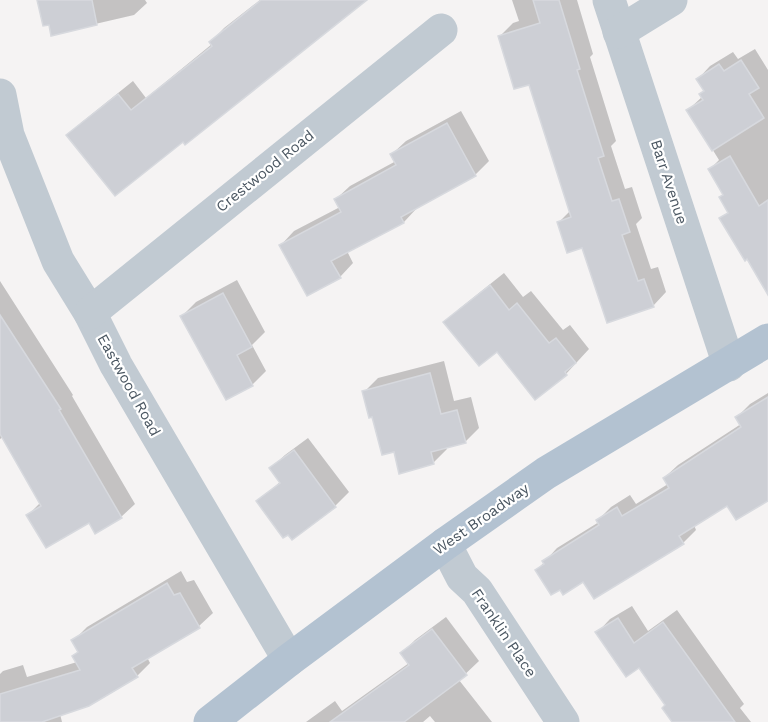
<svg xmlns="http://www.w3.org/2000/svg" width="768" height="722" font-family="'Work Sans',sans-serif">
<style>
.shadow{fill:#0003}
.building{fill:#cdcfd5;stroke:#d7d9de;stroke-width:1.5}
.lines{fill:none;stroke-linecap:round;stroke-linejoin:round}
.minor{stroke:#c1cad2;stroke-width:33}
.major{stroke:#b3c2d1;stroke-width:33}
.labels{text-anchor:middle;stroke-width:4.5;stroke-linejoin:round;paint-order:stroke}
.street-label{font-size:15px;fill:#4a5661;stroke:#fff}
</style>
<rect width="100%" height="100%" fill="#f5f3f3"/>
<g class="shadow">
<polygon points="39,0 145,0 147,3 134,15 52,34 50,23"/>
<polygon points="260,0 365,0 183,140 68,135 82,122 133,81 146,98 212,44 211,42 224,28"/>
<polygon points="512,0 577,0 593,54 590,57 616,141 611,146 625,189 632,187 642,218 636,224 651,269 658,267 666,292 653,306 559,222 570,211 530,83 500,36 513,23 519,21"/>
<polygon points="755,49 768,70 768,261 721,219 729,211 724,194 710,169 719,160 688,110 703,96 705,91 698,79 710,66 733,52 738,59"/>
<polygon points="461,111 489,161 475,175 417,208 404,222 347,251 353,263 340,277 281,245 294,231 340,207 336,199 350,186 396,161 392,154 406,141"/>
<polygon points="504,273 523,297 531,291 563,330 570,325 589,349 566,374 535,398 497,350 445,322 459,309"/>
<polygon points="237,280 265,332 252,345 266,371 252,385 227,398 182,316 196,302"/>
<polygon points="0,281 73,395 72,396 135,504 121,517 90,521 28,515 41,502 3,437 0,439"/>
<polygon points="444,361 454,401 471,397 479,428 465,442 446,447 447,449 433,463 395,450 373,415 364,392 378,378"/>
<polygon points="768,393 768,499 728,504 694,525 696,530 683,543 583,580 537,570 557,548 599,522 598,520 611,507 630,495 636,504 668,484 664,478 678,465 741,424 737,417 750,404"/>
<polygon points="308,438 349,492 335,506 292,538 258,502 281,481 271,468 285,455"/>
<polygon points="181,571 187,582 194,580 213,613 199,626 147,657 150,663 137,676 60,714 62,722 0,722 0,674 3,671 23,665 27,677 77,662 79,651 73,641 87,627"/>
<polygon points="632,606 648,631 677,610 744,704 740,708 751,722 674,722 667,705 639,666 597,633 610,619"/>
<polygon points="446,617 479,661 459,680 492,722 435,722 430,716 423,722 306,722 335,701 342,711 409,663 402,653 415,640"/>
</g>
<g class="building">
<polygon points="37,0 92,0 97,25 51,36 49,25 43,26"/>
<polygon points="261,0 367,0 185,145 183,142 115,196 66,135 118,94 131,110 212,46 209,42"/>
<polygon points="533,0 559,0 580,69 577,70 604,156 598,158 612,201 619,199 630,232 622,235 638,281 644,279 654,307 607,323 582,248 567,253 557,222 571,217 529,85 514,89 498,36 540,23"/>
<polygon points="741,60 759,88 749,94 764,118 712,151 686,110 703,100 699,94 704,91 696,79 719,64 724,71"/>
<polygon points="447,123 476,176 401,217 404,223 331,261 341,278 307,296 279,245 341,212 334,199 396,165 390,154"/>
<polygon points="730,156 759,206 768,200 768,295 747,259 745,261 719,218 728,213 719,197 723,195 708,169"/>
<polygon points="490,285 509,310 517,303 549,343 556,338 576,363 565,372 567,375 535,400 497,352 479,366 443,322"/>
<polygon points="223,293 252,347 237,355 253,386 226,400 180,316"/>
<polygon points="0,315 61,409 59,410 122,518 95,534 89,523 46,548 26,515 41,506 0,434"/>
<polygon points="430,373 441,414 457,410 466,443 431,452 434,464 399,474 394,452 382,455 372,417 369,418 362,391"/>
<polygon points="768,397 768,501 736,520 727,506 679,536 684,544 594,599 583,582 563,595 560,590 551,595 535,570 544,564 542,561 599,525 596,520 617,507 622,516 669,488 663,478 741,427 735,417"/>
<polygon points="294,450 336,507 292,540 288,535 283,538 256,501 280,483 269,468"/>
<polygon points="167,583 174,595 180,593 200,628 132,668 138,677 89,706 42,722 0,722 0,694 80,670 72,656 78,652 71,640"/>
<polygon points="618,618 634,643 663,622 735,722 672,722 662,708 665,705 639,668 626,677 595,632"/>
<polygon points="432,629 467,675 404,722 330,722 409,665 400,653"/>
</g>
<g class="lines">
<g class="minor">
<polyline points="609,0 729,365"/>
<polyline points="619,32 671,0"/>
<polyline points="0,95 8,135 58,261 90,313 116,365 289,660"/>
<polyline points="90,313 441,30"/>
<polyline points="445,544 462,577 477,591 563,722"/>
</g>
<polyline class="major" points="210,722 289,660 445,544 546,473 768,340"/>
</g>
<g class="labels">
<g class="street-label">
<text transform="translate(265 171) rotate(-39)" y="5">Crestwood Road</text>
<text transform="translate(669 182) rotate(72)" y="5">Barr Avenue</text>
<text transform="translate(129 385) rotate(61)" y="5">Eastwood Road</text>
<text transform="translate(481 519) rotate(-35)" y="5">West Broadway</text>
<text transform="translate(504 633) rotate(56)" y="5">Franklin Place</text>
</g>
</g>
</svg>
